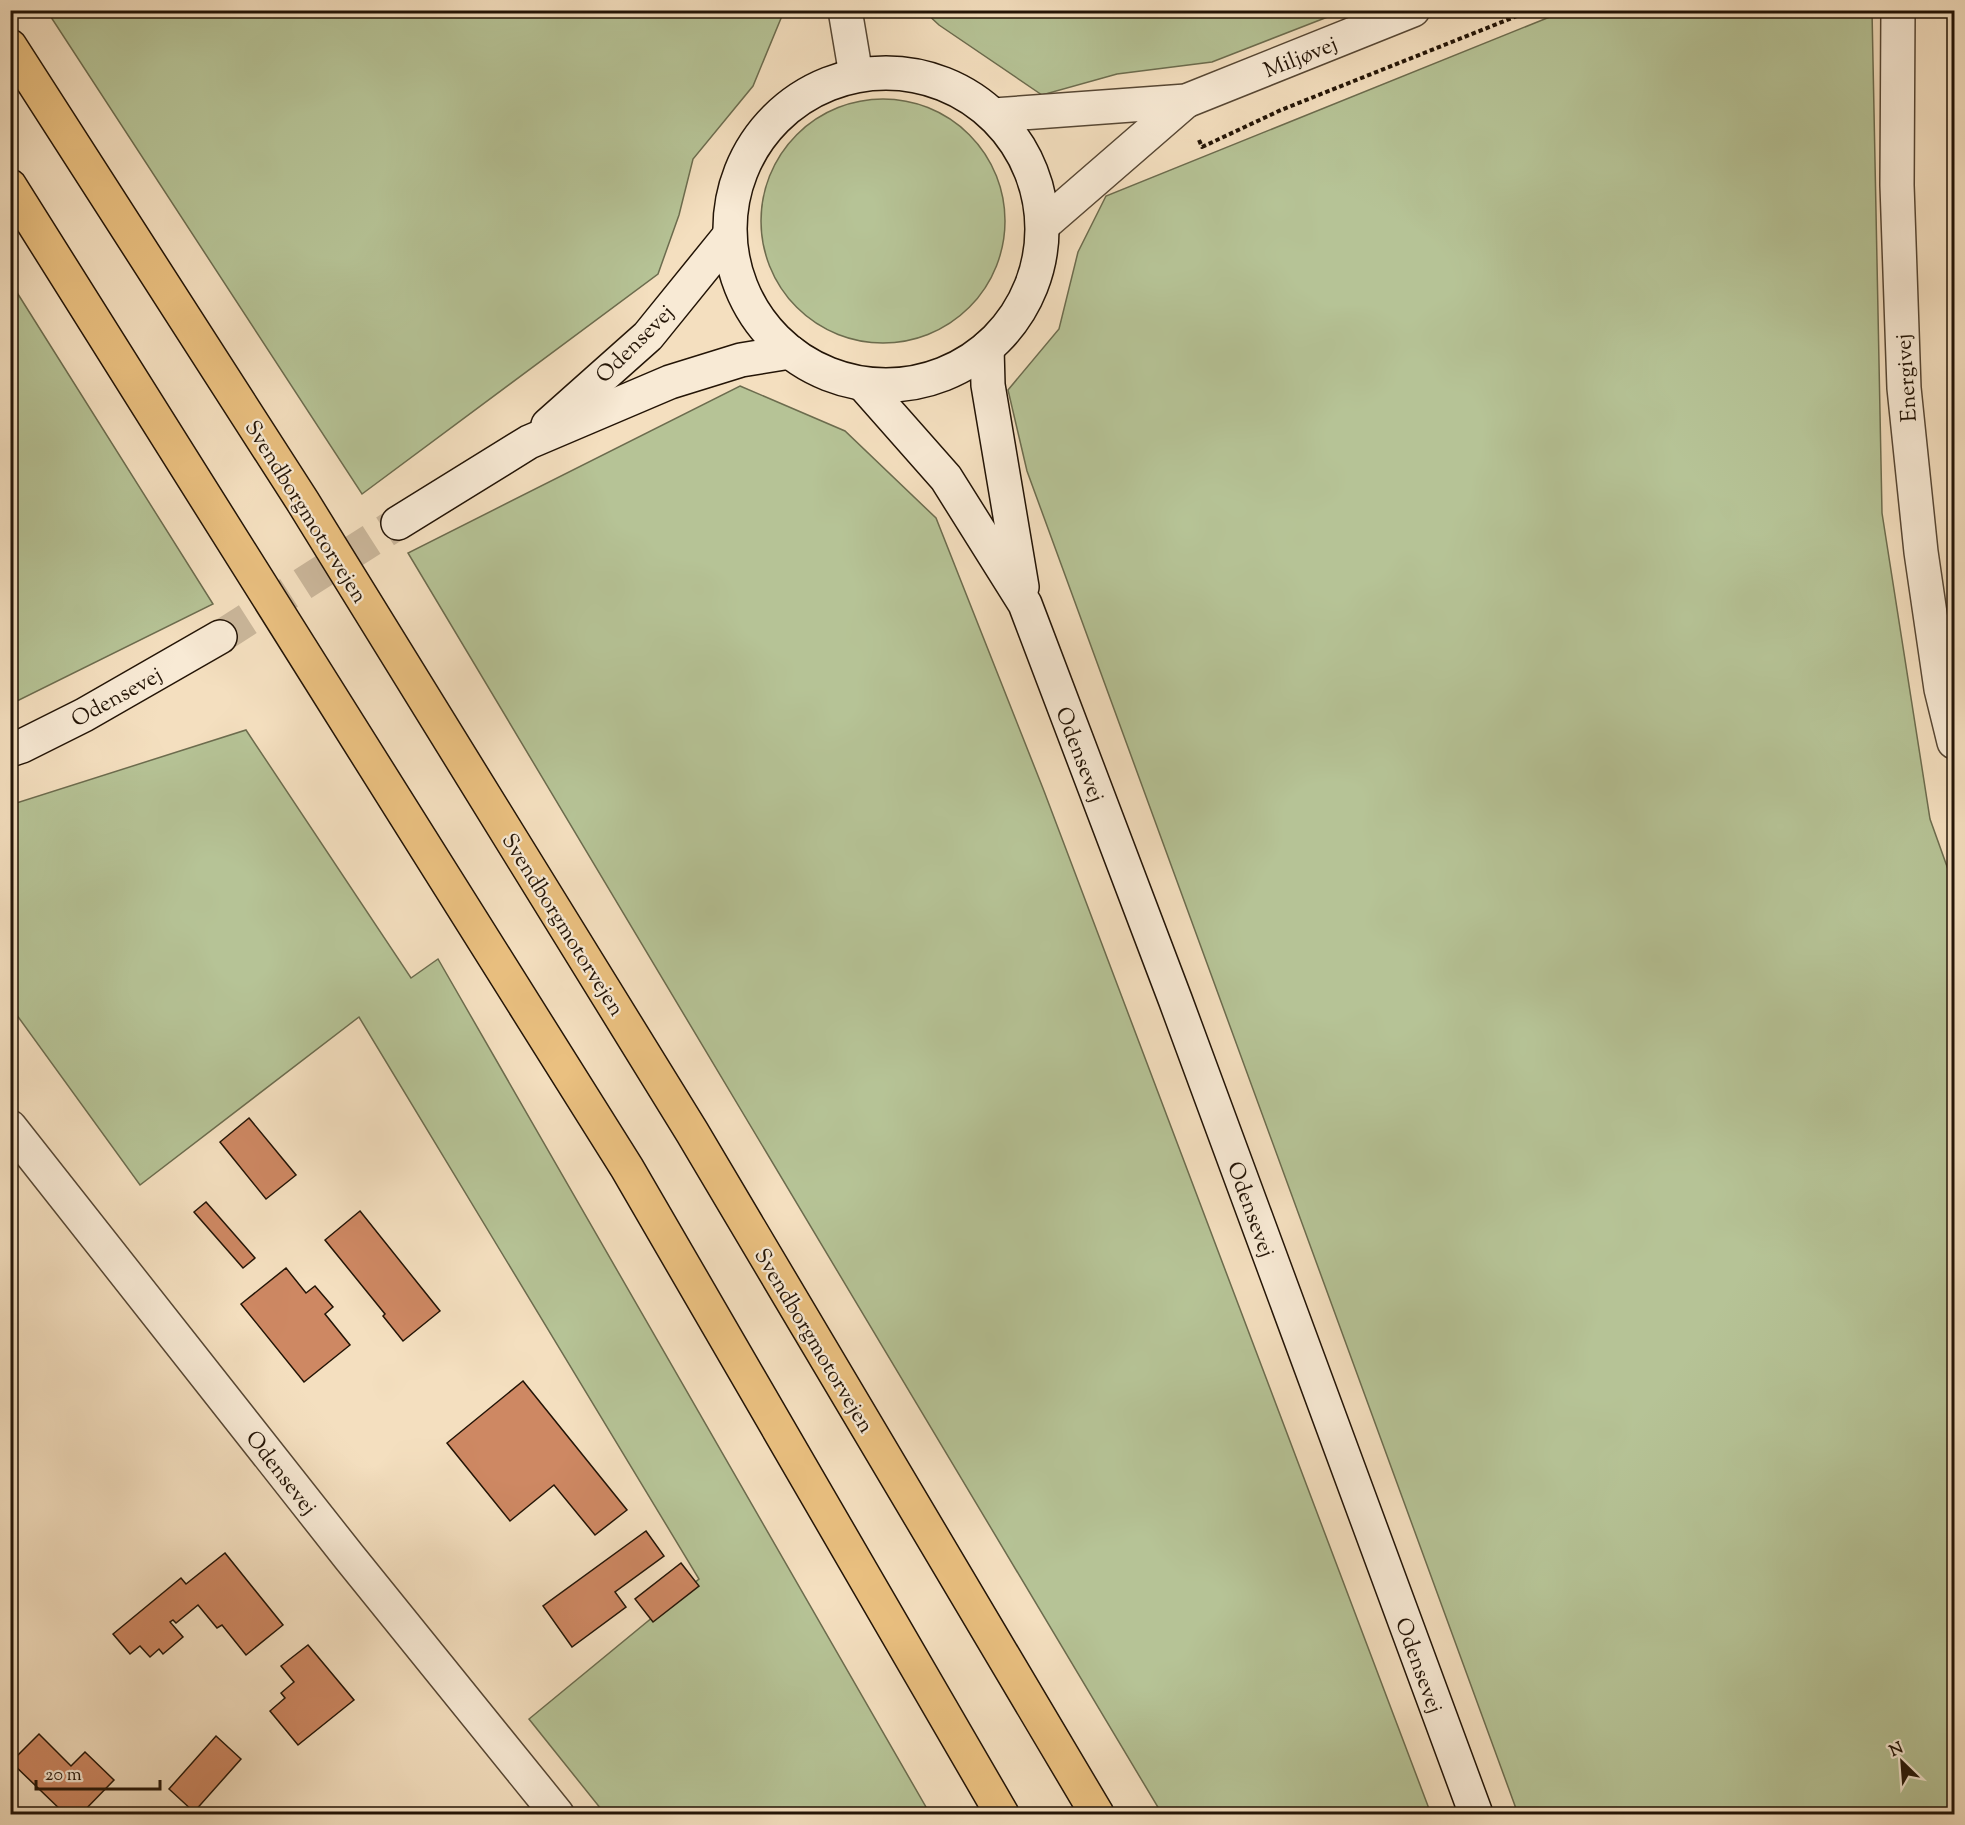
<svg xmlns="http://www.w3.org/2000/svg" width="1965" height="1825" font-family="'Sorts Mill Goudy',serif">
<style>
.grass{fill:#b6c396;stroke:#6c6c4e;stroke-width:1.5}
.building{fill:#ce8863;stroke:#231406;stroke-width:1.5}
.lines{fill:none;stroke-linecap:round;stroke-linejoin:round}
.secondary-tunnel{stroke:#cab69a;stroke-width:33;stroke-dasharray:33 16;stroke-linecap:butt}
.minor-casing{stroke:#574734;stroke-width:36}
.tertiary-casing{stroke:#574734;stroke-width:36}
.secondary-casing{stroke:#231406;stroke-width:36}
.motorway-casing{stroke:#231406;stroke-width:36}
.path{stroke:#231406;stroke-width:4;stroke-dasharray:4.5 3;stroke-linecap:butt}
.minor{stroke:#f8ead5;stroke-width:33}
.tertiary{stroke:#f8ead5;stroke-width:33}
.secondary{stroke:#f8ead5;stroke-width:33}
.motorway{stroke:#eac080;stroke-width:33}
.labels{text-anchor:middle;stroke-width:4.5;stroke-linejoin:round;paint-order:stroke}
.street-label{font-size:22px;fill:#231406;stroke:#f8ead5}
</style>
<rect width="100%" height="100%" fill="#f4dfbf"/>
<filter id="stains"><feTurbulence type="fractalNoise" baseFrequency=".00333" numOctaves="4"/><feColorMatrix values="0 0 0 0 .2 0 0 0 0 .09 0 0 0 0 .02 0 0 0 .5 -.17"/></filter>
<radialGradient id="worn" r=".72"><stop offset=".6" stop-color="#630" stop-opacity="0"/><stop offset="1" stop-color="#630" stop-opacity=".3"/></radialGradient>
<g class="grass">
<polygon points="1567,10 1872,11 1882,513 1930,819 1954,886 1954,1814 1518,1814 1027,471 1008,390 1059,329 1078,252 1106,196"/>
<polygon points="47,11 784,11 753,86 693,159 679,215 658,274 362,494"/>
<polygon points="924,11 1343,11 1212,62 1117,74 1042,95 939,25"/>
<circle cx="883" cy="221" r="122"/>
<polygon points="11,283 213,604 11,704 10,704"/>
<polygon points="740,386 845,431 936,518 1044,791 1431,1814 1162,1814 408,553"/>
<polygon points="246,730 411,978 438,959 930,1814 605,1814 529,1719 699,1579 359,1017 140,1185 11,1007 10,805"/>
</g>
<g class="building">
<polygon points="249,1118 296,1175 266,1199 220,1142"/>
<polygon points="206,1202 255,1258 243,1268 194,1212"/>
<polygon points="360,1211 440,1311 403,1341 383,1316 385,1314 325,1240"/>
<polygon points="286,1268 306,1293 315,1286 333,1307 325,1314 350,1345 304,1382 241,1304"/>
<polygon points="523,1381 627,1510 595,1535 554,1485 510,1521 447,1443"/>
<polygon points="646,1531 664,1556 615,1592 626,1607 572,1647 543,1606"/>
<polygon points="225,1553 283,1625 246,1655 222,1625 217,1628 198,1605 176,1623 173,1620 170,1622 183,1637 163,1654 159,1649 150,1657 140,1646 130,1654 113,1634 181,1578 186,1584"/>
<polygon points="681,1563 699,1586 653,1622 635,1599"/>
<polygon points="308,1645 354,1700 298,1745 270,1711 285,1698 281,1693 294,1682 281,1666"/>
<polygon points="39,1734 71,1766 85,1752 114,1780 81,1814 65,1814 11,1762"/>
<polygon points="216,1736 241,1759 194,1812 169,1789"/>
</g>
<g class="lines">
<polyline class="secondary-tunnel" points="220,637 398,523"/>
<defs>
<g id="minor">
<polyline points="1898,10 1897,185 1904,388 1921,552 1941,689 1954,742"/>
<polyline points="994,115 1186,101 1413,10"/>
<polyline points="1043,225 1186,101"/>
<polyline points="10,1127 350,1558 557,1814"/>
</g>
<polyline id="tertiary" points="845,10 856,75"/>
<g id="secondary">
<circle cx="886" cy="229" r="156"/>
<polyline points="987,348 988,385 1022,587"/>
<polyline points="863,384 946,478 1025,604 1175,999 1476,1814"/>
<polyline points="548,425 648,336 729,236"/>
<polyline points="398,523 529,442 670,382 741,360 790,352"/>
<polyline points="10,750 22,746 84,715 220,637"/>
</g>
<g id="motorway">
<polyline points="10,46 303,502 692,1132 1097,1814"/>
<polyline points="10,186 627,1168 1002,1814"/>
</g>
</defs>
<use href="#minor" class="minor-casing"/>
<use href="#tertiary" class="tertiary-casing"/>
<use href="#secondary" class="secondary-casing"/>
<use href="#motorway" class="motorway-casing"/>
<polyline class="path" points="1199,140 1202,147 1281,110 1532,10"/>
<use href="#minor" class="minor"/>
<use href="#tertiary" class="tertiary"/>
<use href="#secondary" class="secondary"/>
<use href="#motorway" class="motorway"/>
</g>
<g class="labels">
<g class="street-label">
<text transform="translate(1300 56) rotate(-22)" y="8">Miljøvej</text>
<text transform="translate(634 343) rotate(-45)" y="8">Odensevej</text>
<text transform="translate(1905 378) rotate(-94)" y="8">Energivej</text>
<text transform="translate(307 511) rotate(58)" y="8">Svendborgmotorvejen</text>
<text transform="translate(116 696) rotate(-29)" y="8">Odensevej</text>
<text transform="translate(1081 754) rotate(69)" y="8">Odensevej</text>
<text transform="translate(564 924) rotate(58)" y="8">Svendborgmotorvejen</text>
<text transform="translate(1252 1209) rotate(70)" y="8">Odensevej</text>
<text transform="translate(815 1340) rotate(59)" y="8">Svendborgmotorvejen</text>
<text transform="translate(282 1472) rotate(52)" y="8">Odensevej</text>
<text transform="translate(1420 1665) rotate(70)" y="8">Odensevej</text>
</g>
</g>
<rect width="1965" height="1825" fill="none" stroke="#f4dfbf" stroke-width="36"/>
<rect x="12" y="12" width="1941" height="1801" fill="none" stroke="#231406" stroke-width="3"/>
<rect x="18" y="18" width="1929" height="1789" fill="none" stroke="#231406" stroke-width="1.5"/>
<g transform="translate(1902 1762) rotate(335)" stroke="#f8ead5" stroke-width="4.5" paint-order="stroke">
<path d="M0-4.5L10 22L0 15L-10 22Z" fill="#231406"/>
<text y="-9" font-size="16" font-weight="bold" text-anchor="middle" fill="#231406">N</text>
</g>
<path d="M36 1780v9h124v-9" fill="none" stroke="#231406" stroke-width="3"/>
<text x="45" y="1780" font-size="18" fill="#231406" stroke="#f8ead5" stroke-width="4.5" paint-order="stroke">20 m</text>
<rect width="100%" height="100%" filter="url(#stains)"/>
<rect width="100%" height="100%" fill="url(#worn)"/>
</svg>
